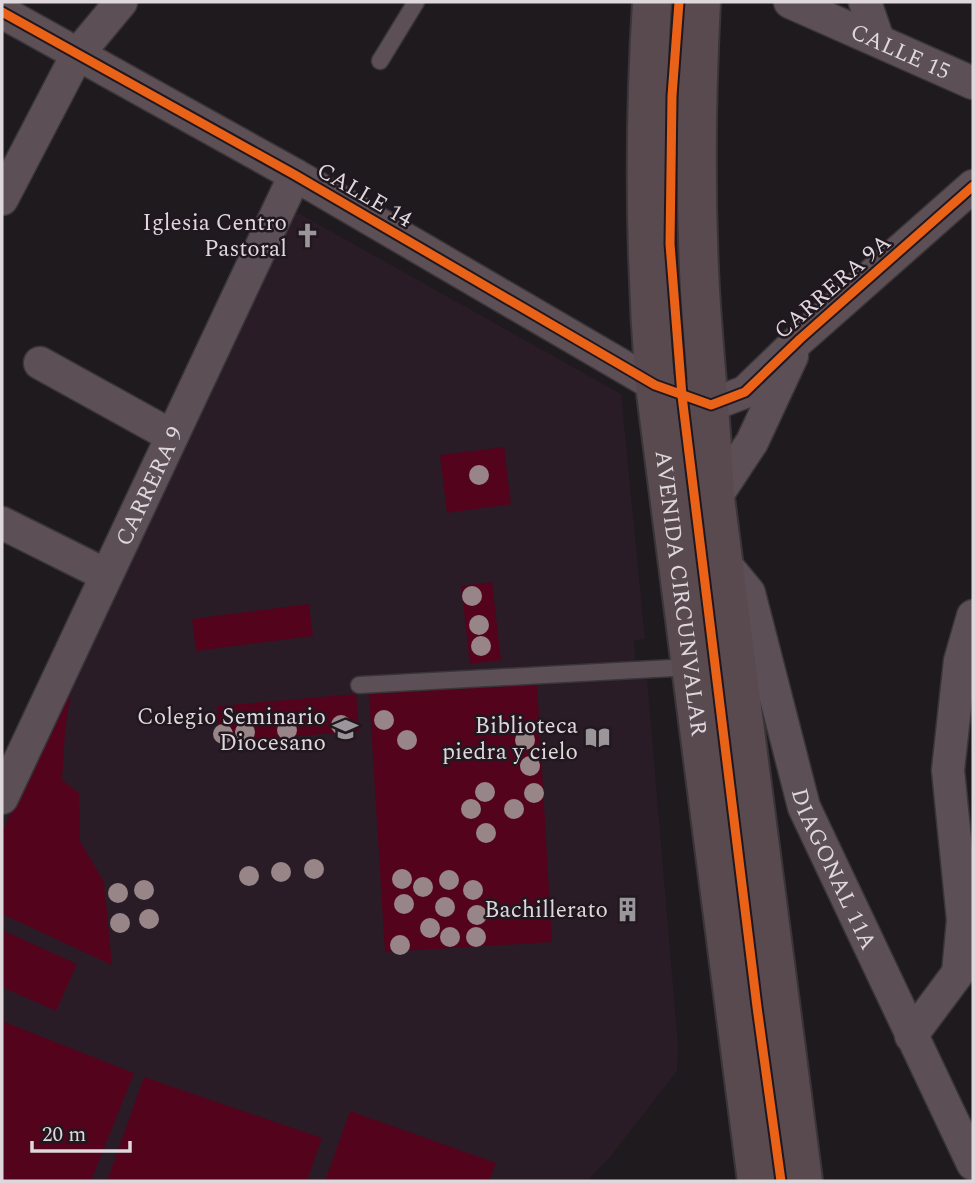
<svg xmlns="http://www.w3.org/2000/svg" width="975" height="1183" font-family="Spectral,serif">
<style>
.built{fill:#291c27}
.green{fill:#53041c}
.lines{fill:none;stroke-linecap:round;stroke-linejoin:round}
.lane-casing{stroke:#393538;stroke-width:19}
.street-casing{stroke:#393538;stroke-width:35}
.secondary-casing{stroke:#393538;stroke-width:42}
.lane{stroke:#5c5056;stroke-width:16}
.street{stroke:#5c5056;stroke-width:32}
.secondary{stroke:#594a50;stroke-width:38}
.cycleway-casing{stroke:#21181f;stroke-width:13}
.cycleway{stroke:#ea6118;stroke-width:9}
.tree{fill:#978588}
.labels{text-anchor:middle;stroke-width:5;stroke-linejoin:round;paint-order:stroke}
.street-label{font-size:23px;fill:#ded8dd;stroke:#21181f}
.poi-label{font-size:23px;fill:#ded8dd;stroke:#21181f;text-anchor:end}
</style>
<rect width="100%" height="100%" fill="#1f1a1e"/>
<polygon class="built" points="282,214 300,214 621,394 645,639 634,641 637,679 647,678 678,1045 677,1071 610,1157 587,1181 2,1181 2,813"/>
<g class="green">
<polygon points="504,447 511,504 447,513 440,455"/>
<polygon points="492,582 501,660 470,664 461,586"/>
<polygon points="309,604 313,636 196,651 192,619"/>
<polygon points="74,671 65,732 62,780 79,793 80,841 104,882 112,965 2,914 2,833"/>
<polygon points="537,683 552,942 385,952 369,694"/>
<polygon points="356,694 359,731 220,743 217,706"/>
<polygon points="2,930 77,964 56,1011 2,987"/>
<polygon points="2,1021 134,1073 91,1181 2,1181"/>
<polygon points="144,1077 322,1138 307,1181 107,1181"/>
<polygon points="350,1111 496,1163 489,1181 325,1181"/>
</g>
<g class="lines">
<defs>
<g id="lane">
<polyline points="380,61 416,2"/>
<polyline points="359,685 691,667"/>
</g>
<g id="street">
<path id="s1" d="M 790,2 L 973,83"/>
<polyline points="865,2 878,40"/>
<polyline points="2,12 295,175 655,385 711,405 745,392 800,339 973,186"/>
<polyline points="2,199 77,55 121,2"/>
<polyline points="40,363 172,436"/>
<polyline points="715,498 752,442 792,356"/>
<polyline points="2,523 106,575"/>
<path id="s2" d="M 725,564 L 749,593 L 804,807 L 973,1164"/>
<path id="s3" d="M 2,798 L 295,175"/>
<polyline points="911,1036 958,973 963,920 948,770 960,661 973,616"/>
</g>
<g id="secondary">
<path id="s4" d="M 652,2 C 644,130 645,257 655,385 L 757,1181"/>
<path d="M 701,2 C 696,98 695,194 700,290 C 704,359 712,428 715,498 L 803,1181"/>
</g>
</defs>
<use href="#lane" class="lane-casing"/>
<use href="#street" class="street-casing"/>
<use href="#secondary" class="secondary-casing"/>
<use href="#lane" class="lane"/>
<use href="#street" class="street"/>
<use href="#secondary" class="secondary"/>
<defs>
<g id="cycleway">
<polyline points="679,2 672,96 670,244 682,396 757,1007 781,1181"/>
<polyline points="2,12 295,175 655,385 711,405 745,392 800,339 973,186"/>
</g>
</defs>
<use href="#cycleway" class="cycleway-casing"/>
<use href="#cycleway" class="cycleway"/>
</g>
<g class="tree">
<circle cx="479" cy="475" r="10"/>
<circle cx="472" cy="596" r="10"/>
<circle cx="479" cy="625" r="10"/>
<circle cx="481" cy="646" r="10"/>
<circle cx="384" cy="720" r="10"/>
<circle cx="341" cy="725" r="10"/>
<circle cx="287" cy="730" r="10"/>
<circle cx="245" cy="732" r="10"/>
<circle cx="223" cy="734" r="10"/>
<circle cx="407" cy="740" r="10"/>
<circle cx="525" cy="740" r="10"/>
<circle cx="530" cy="766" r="10"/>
<circle cx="485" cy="792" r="10"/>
<circle cx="534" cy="793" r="10"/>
<circle cx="471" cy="809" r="10"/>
<circle cx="514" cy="809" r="10"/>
<circle cx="486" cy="833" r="10"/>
<circle cx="314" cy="869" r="10"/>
<circle cx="281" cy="872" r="10"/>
<circle cx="249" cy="876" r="10"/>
<circle cx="402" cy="879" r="10"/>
<circle cx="449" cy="880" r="10"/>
<circle cx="423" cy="887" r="10"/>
<circle cx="144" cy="890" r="10"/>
<circle cx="473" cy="890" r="10"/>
<circle cx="118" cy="893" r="10"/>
<circle cx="404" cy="904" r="10"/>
<circle cx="445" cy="907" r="10"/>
<circle cx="477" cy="915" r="10"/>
<circle cx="149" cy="919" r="10"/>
<circle cx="120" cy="923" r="10"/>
<circle cx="430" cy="928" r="10"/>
<circle cx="450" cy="937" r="10"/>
<circle cx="476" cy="937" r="10"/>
<circle cx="400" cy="945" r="10"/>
</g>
<defs>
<symbol id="church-bare" viewBox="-9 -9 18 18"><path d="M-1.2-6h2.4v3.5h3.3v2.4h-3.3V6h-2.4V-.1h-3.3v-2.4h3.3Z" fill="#9b969a" stroke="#21181f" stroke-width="2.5" paint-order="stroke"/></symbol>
<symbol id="school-bare" viewBox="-9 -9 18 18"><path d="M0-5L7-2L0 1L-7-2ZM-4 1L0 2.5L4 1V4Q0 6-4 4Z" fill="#9b969a" stroke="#21181f" stroke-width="2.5" paint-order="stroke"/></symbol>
<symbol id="library-bare" viewBox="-9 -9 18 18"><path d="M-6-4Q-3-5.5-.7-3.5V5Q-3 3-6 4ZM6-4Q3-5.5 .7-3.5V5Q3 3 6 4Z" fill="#9b969a" stroke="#21181f" stroke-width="2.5" paint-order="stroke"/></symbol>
<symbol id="building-bare" viewBox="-9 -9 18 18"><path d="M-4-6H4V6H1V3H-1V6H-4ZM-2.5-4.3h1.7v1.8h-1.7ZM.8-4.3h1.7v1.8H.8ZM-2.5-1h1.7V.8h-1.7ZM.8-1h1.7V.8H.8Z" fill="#9b969a" stroke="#21181f" stroke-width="2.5" paint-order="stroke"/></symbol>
</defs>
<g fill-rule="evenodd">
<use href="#church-bare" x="290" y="218" width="35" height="35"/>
<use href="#school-bare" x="328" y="712" width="35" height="35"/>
<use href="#library-bare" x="580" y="720" width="35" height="35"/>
<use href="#building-bare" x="610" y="892" width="35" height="35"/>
</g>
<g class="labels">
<g class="street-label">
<text dy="8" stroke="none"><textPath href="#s1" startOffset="121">CALLE 15</textPath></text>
<text transform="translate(365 194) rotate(30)" y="8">CALLE 14</text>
<text transform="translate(832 286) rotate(-41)" y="8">CARRERA 9A</text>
<text dy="8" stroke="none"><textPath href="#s3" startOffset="345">CARRERA 9</textPath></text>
<text dy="8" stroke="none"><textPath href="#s4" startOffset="593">AVENIDA CIRCUNVALAR</textPath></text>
<text dy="8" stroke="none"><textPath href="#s2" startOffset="327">DIAGONAL 11A</textPath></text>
</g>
<g class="poi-label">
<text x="287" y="230">Iglesia Centro<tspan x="287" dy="26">Pastoral</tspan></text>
<text x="326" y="724">Colegio Seminario<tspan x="326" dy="26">Diocesano</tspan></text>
<text x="578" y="733">Biblioteca<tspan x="578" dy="26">piedra y cielo</tspan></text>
<text x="608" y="917">Bachillerato</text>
</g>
</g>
<rect width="975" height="1183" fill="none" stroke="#ded8dd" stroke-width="7"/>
<path d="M32 1141v10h98v-10" fill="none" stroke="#ded8dd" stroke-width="3.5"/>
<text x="42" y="1141" font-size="21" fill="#ded8dd" stroke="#21181f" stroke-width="5" paint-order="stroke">20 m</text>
</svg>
